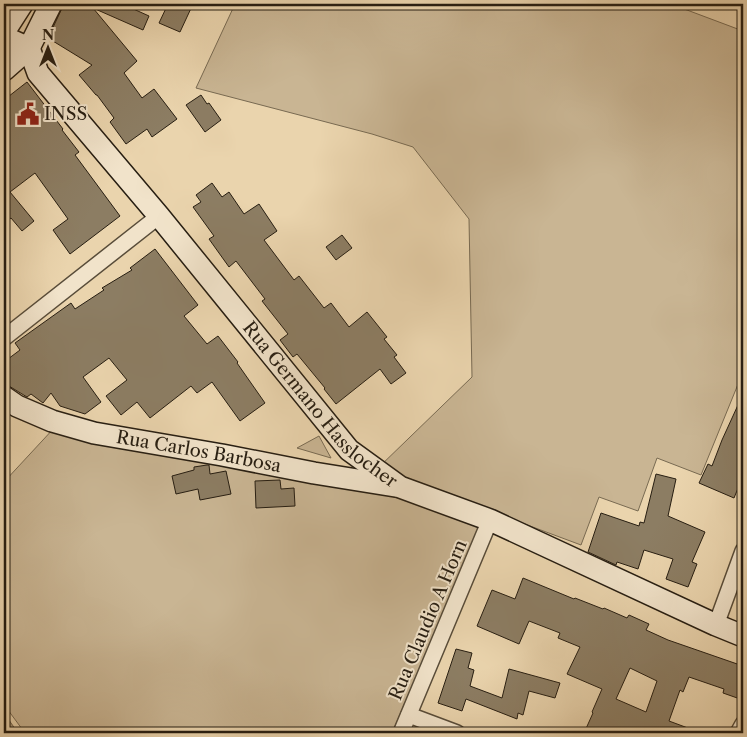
<svg xmlns="http://www.w3.org/2000/svg" width="747" height="737" font-family="'Libre Caslon Text',serif">
<style>
.green{fill:#c9b593;stroke:#786a52}
.water{fill:#a89678;stroke:#74664f}
.building{fill:#8c7d63;stroke:#271e12;fill-rule:evenodd}
.lines{fill:none;stroke-linecap:round;stroke-linejoin:round}
.street-casing{stroke:#584c39;stroke-width:18}
.secondary-casing{stroke:#271e12;stroke-width:24}
.street{stroke:#f1e3ca;stroke-width:15}
.secondary{stroke:#f1e3ca;stroke-width:21}
.labels{text-anchor:middle;stroke-width:4;stroke-linejoin:round;paint-order:stroke}
.poi-label{font-size:18px;fill:#271e12;stroke:#f1e3ca;text-anchor:start}
.street-label{font-size:18px;fill:#271e12;stroke:#f1e3ca}
</style>
<rect width="100%" height="100%" fill="#ead4ad"/>
<filter id="stains"><feTurbulence type="fractalNoise" baseFrequency=".004" numOctaves="4"/><feColorMatrix values="0 0 0 0 .2 0 0 0 0 .09 0 0 0 0 .02 0 0 0 .5 -.17"/></filter>
<radialGradient id="worn" r=".72"><stop offset=".6" stop-color="#630" stop-opacity="0"/><stop offset="1" stop-color="#630" stop-opacity=".3"/></radialGradient>
<g class="green">
<polygon points="235,4 671,4 743,31 743,372 701,475 657,458 638,511 599,497 581,545 377,469 472,377 469,219 413,147 372,134 196,88"/>
<polygon points="55,427 394,490 482,523 392,733 25,733 8,710 4,707 4,482"/>
<polygon points="319,436 331,458 297,448"/>
</g>
<polygon class="water" points="4,713 18,733 4,733"/>
<g class="building">
<polygon points="64,4 130,4 129,7 149,16 143,30 93,8 137,61 124,73 142,98 154,89 177,119 152,137 147,129 126,144 110,122 114,118 97,95 96,95 79,75 92,65 48,38"/>
<polygon points="168,4 193,4 180,32 159,23"/>
<polygon points="27,82 63,129 62,130 79,152 75,155 120,216 70,254 53,230 68,219 35,173 10,192 34,221 22,231 11,218 4,223 4,100"/>
<polygon points="201,95 207,104 209,103 221,120 205,132 186,105"/>
<polygon points="212,183 222,197 229,192 244,214 259,204 277,231 264,240 294,280 299,276 324,308 331,303 349,327 367,312 387,337 384,339 397,355 394,357 406,373 391,384 380,369 336,404 324,389 325,388 297,354 293,357 280,340 288,334 262,301 265,299 236,261 229,267 209,239 214,236 193,207 201,202 196,195"/>
<polygon points="342,235 352,248 336,260 326,247"/>
<polygon points="155,249 198,305 184,316 207,344 218,336 238,362 237,363 265,403 240,421 212,382 197,393 191,386 150,418 137,402 121,415 106,396 127,380 109,358 83,377 101,402 85,414 60,406 51,393 43,403 31,394 27,397 9,386 4,379 4,362 20,350 15,343 71,303 75,309 104,290 102,288 132,270 130,268"/>
<polygon points="743,394 743,476 734,498 699,483 708,464 712,466 722,440"/>
<polygon points="207,465 209,465 210,474 226,471 231,494 200,500 198,489 176,494 172,476 194,470 194,467"/>
<polygon points="656,474 676,479 668,516 705,532 692,562 697,564 688,587 666,579 673,559 644,550 638,569 617,562 616,565 588,552 601,513 639,526 640,522 644,523"/>
<polygon points="280,480 281,489 294,488 295,506 256,508 255,481"/>
<path d="M 523,578 L 574,599 L 575,598 L 603,609 L 604,608 L 627,618 L 629,615 L 649,624 L 646,630 L 668,640 L 743,666 L 743,700 L 723,693 L 724,689 L 689,677 L 683,692 L 680,690 L 669,721 L 696,731 L 696,733 L 584,733 L 593,713 L 592,712 L 602,689 L 567,674 L 580,647 L 558,638 L 560,633 L 529,621 L 519,644 L 477,626 L 492,590 L 515,599 ZM 630,668 L 657,681 L 646,712 L 616,699 Z"/>
<polygon points="456,649 472,653 468,668 474,670 470,686 502,698 509,669 560,683 555,698 529,691 523,715 518,713 517,719 466,699 462,711 438,703"/>
</g>
<g class="lines">
<defs>
<g id="street">
<polyline points="4,338 159,216"/>
<polyline points="716,625 743,551"/>
<polyline points="409,715 457,733"/>
<polyline points="401,733 490,520"/>
<polyline points="738,733 743,724"/>
</g>
<g id="secondary">
<polyline points="4,32 22,4"/>
<path id="s1" d="M 4,37 L 29,48 L 38,73 L 159,216 L 349,450 L 400,487 L 490,520 L 716,625 L 743,636"/>
<polyline points="4,70 29,48 51,4"/>
<path id="s2" d="M 4,397 L 17,406 L 52,421 L 94,433 L 222,455 L 314,473 L 395,486"/>
</g>
</defs>
<use href="#street" class="street-casing"/>
<use href="#secondary" class="secondary-casing"/>
<use href="#street" class="street"/>
<use href="#secondary" class="secondary"/>
</g>
<defs>
<symbol id="civic-bare" viewBox="-9 -9 18 18"><path d="M-.6-6.5H3V-4.5H.6V-3L4-1V1h2V6H-6V1h2V-1L-.6-3ZM-1.2 2.5V6h2.4V2.5Z" fill="#8f2418" stroke="#f1e3ca" stroke-width="2.5" paint-order="stroke"/></symbol>
</defs>
<g fill-rule="evenodd">
<use href="#civic-bare" x="12" y="98" width="32" height="32"/>
</g>
<g class="labels">
<g class="poi-label">
<text x="44" y="120">INSS</text>
</g>
<g class="street-label">
<text dy="6" stroke="none"><textPath href="#s1" startOffset="490">Rua Germano Hasslocher</textPath></text>
<text dy="6" stroke="none"><textPath href="#s2" startOffset="204">Rua Carlos Barbosa</textPath></text>
<text transform="translate(428 620) rotate(-67)" y="6">Rua Claudio A Horn</text>
</g>
</g>
<rect width="747" height="737" fill="none" stroke="#ead4ad" stroke-width="20"/>
<rect x="5" y="5" width="737" height="727" fill="none" stroke="#271e12" stroke-width="2.5"/>
<rect x="10" y="10" width="727" height="717" fill="none" stroke="#271e12"/>
<g transform="translate(48 48)" stroke="#f1e3ca" stroke-width="4" paint-order="stroke">
<path d="M0-4L9 19L0 12L-9 19Z" fill="#271e12"/>
<text y="-8" font-size="14" font-weight="bold" text-anchor="middle" fill="#271e12">N</text>
</g>
<rect width="100%" height="100%" filter="url(#stains)"/>
<rect width="100%" height="100%" fill="url(#worn)"/>
</svg>
